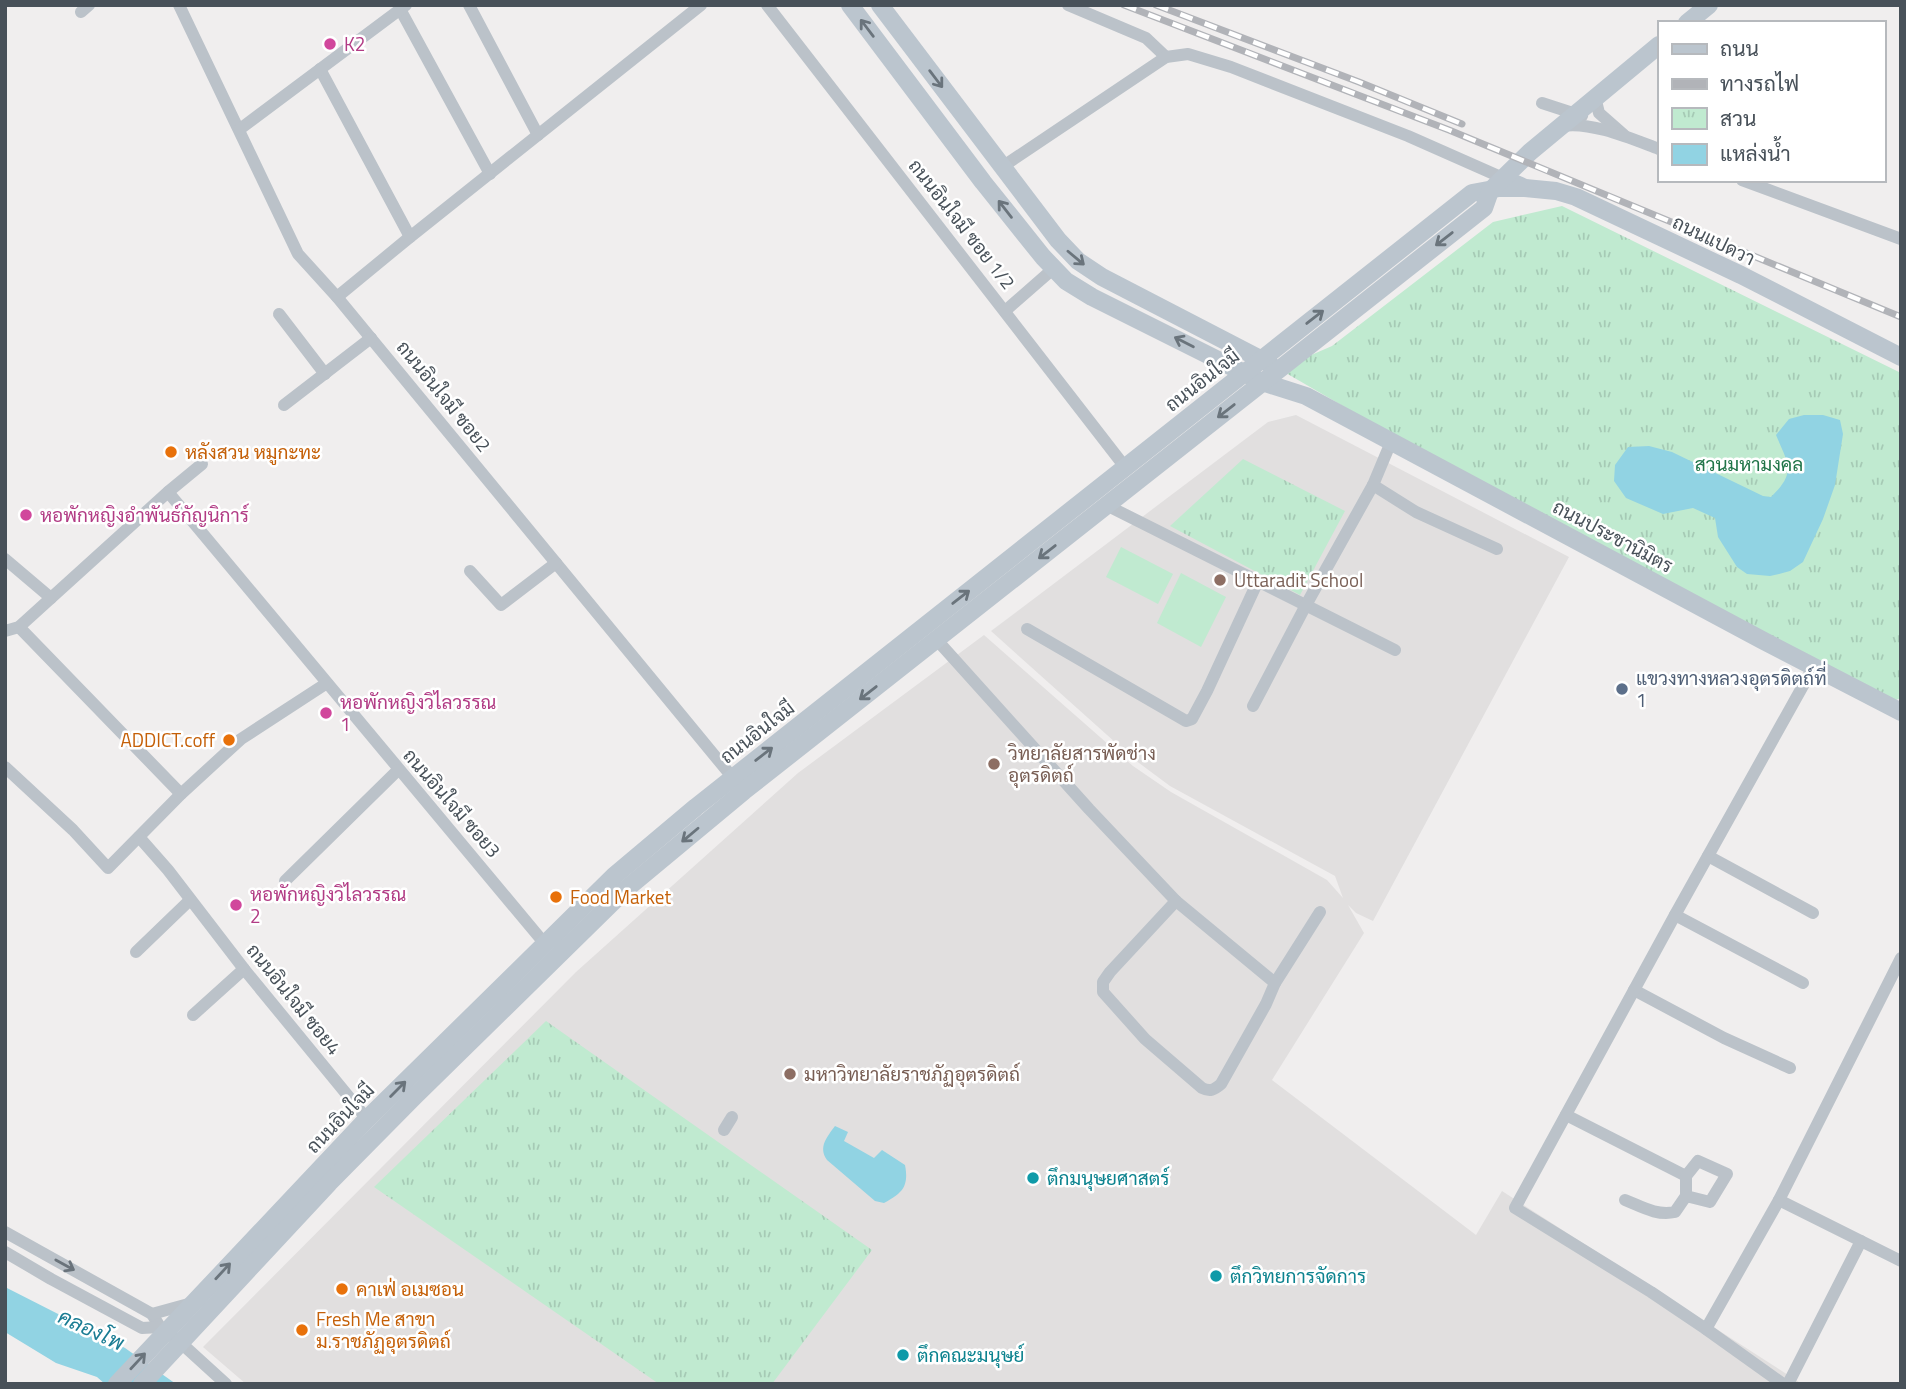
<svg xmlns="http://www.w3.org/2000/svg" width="1906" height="1389" font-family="'Titillium Web',Sarabun,sans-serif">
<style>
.education{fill:#e1dfdf}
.grass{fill:#c0ead0}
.park{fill:url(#park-tufts)}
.water{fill:#91d3e3}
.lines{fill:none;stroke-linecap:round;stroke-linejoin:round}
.street{stroke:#bbc2c9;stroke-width:12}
.secondary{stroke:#bbc5ce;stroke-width:18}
.rail-casing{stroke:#b1b3b8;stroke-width:7}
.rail{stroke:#fff;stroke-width:4.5;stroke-dasharray:13;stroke-linecap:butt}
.oneway{stroke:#6a747c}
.oneway2{stroke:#6a737b}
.hotel-dot{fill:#d1479c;stroke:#fff;stroke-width:2.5}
.food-dot{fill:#e8710a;stroke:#fff;stroke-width:2.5}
.education-dot{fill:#8d6e63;stroke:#fff;stroke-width:2.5}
.service-dot{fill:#5c6f8a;stroke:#fff;stroke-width:2.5}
.culture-dot{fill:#0f9aa8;stroke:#fff;stroke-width:2.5}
.labels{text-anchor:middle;stroke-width:5;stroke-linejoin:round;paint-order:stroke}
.hotel-label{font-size:19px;fill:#b23c85;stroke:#fff;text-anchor:start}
.street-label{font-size:19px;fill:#485159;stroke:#fff}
.food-label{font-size:19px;fill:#c56008;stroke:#fff;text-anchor:start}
.park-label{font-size:19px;fill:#207448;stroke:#fff}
.education-label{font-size:19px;fill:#785e54;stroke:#fff;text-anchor:start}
.service-label{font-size:19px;fill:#4e5e75;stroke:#fff;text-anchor:start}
.culture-label{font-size:19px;fill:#0d838f;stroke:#fff;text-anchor:start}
.water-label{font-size:21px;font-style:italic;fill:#1a7c93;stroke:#fff}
</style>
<defs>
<pattern id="park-tufts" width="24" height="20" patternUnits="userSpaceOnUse" patternTransform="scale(1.75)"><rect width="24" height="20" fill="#c0ead0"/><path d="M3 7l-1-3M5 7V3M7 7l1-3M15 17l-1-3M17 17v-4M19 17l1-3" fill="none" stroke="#a6cab5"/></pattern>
</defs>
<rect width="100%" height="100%" fill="#f0eeee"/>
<polygon class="education" points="1296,415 1569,557 1373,921 1356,913 1348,905 1364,933 1272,1080 1476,1235 1502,1191 1802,1384 246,1384 203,1347 576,972 798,773 984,635 1133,766 1171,792 1327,880 1343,898 1335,876 1170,786 1135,760 991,631 1268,422"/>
<g class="grass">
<polygon points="1121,547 1173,574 1158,604 1106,577"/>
<polygon points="1181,573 1226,597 1201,647 1157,623"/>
</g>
<g class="park">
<polygon points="1562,206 1901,373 1901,698 1886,704 1564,534 1279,369 1332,346 1493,222"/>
<polygon points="1243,459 1345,511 1300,595 1170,526"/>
<polygon points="546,1021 872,1250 772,1384 659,1384 374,1187"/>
</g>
<g class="water">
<path d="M 1804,415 L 1823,415 L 1840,420 L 1843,434 L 1835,485 L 1823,519 L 1803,562 L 1790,571 L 1779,574 L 1770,576 L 1747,574 L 1737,567 L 1718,537 L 1715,518 L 1693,508 L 1663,514 L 1626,498 L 1614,481 L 1615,465 L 1628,447 L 1649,446 L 1672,452 L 1763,496 L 1771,497 C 1797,472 1788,464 1776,435 L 1789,419 Z"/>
<path d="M 835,1126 L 848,1132 L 844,1141 L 874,1158 L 882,1150 L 905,1165 C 909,1186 903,1193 884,1203 L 875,1201 L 827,1160 C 818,1147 827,1137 835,1126 Z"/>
<polygon points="5,1287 125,1348 176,1384 105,1384 97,1377 56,1363 5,1332"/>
</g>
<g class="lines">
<g class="street">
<polyline points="179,5 298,254 337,297 733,778"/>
<polyline points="469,5 538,135"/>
<polyline points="767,5 1125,467"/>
<polyline points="1068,5 1146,38 1166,57"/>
<polyline points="400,9 490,174"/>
<polyline points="81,12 89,5"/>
<polyline points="320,69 410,237"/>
<polyline points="1595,97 1599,113 1624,135"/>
<polyline points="1542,103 1582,116"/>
<path d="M 1562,126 C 1591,121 1632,139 1659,149"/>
<polyline points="240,129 406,5"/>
<polyline points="1002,167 1166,57 1188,54 1231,67 1408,136 1503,178"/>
<polyline points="1742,180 1901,239"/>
<polyline points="337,297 410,237 701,5"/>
<polyline points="1005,311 1053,269"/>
<polyline points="279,314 325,374"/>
<polyline points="284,405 371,338"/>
<polyline points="1373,485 1416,512 1497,549"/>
<polyline points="168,492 545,944"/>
<polyline points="1106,505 1395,650"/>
<polyline points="5,559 51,598"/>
<polyline points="470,571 501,605 556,563"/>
<polyline points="19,627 181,794"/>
<polyline points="1027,629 1186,721 1192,719 1207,691 1258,581"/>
<polyline points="5,631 19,627 168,492 202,464"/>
<polyline points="936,639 1089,809 1176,901 1275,983 1320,912"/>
<polyline points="1253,706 1306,605 1373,485 1391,442"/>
<polyline points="5,767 73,830 108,868 181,794 241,739 327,683"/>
<polyline points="139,837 168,870 244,969 367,1119"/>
<polyline points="1708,856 1813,913"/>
<polyline points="285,881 398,770"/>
<path d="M 1176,901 L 1110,972 L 1103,982 L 1103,992 L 1145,1039 L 1202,1088 C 1210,1092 1214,1090 1221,1084 L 1266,1004 L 1275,983"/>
<polyline points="1675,915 1803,983"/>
<polyline points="136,952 190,900"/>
<polyline points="1634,990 1724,1038 1790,1068"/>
<polyline points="193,1015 244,969"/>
<polyline points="1566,1115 1686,1176"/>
<polyline points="724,1130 732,1117"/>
<path d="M 1625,1200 C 1642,1207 1657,1216 1675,1212 L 1686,1196 L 1686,1176 L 1698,1161 L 1727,1174 L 1710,1202 L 1686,1196"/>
<polyline points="1779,1200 1901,1261"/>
<polyline points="5,1232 152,1314 160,1327 181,1343 226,1384"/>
<polyline points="5,1252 51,1279 142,1328 160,1327"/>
<polyline points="152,1314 192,1303"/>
<polyline points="1706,1329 1779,1200 1901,958"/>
<polyline points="1783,1384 1706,1329 1651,1292 1515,1208 1675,915 1814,666"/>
<polyline points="1788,1384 1861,1241"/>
</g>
<g class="secondary">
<polyline points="850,5 983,182 1043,257 1066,281 1092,297 1262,382 1306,396 1762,640 1901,712"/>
<polyline points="880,5 1058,240 1078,261 1102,277 1270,364"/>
<polyline points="1687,23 1709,5"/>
<polyline points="1516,184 1525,188 1556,191 1576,197 1741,275 1901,357"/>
<polyline points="117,1384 367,1119 614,876 696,807 1472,193 1499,188 1525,188"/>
<polyline points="142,1384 329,1183 414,1097 626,889 744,791 1484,208 1490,191 1530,152 1659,45"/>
</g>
<defs>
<g id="rail">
<polyline points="1124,5 1449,130 1901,317"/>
<polyline points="1156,5 1359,82 1462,124"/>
</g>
</defs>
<use href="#rail" class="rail-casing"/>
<use href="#rail" class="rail"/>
</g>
<defs><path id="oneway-shaft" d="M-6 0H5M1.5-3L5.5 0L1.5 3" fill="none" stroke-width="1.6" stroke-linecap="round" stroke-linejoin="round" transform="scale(1.75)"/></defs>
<g class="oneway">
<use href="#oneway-shaft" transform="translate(867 28) rotate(-127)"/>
<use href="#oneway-shaft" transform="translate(936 79) rotate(53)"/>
<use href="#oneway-shaft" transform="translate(1005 209) rotate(-128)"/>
<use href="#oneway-shaft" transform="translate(1444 239) rotate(142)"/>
<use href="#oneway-shaft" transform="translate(1076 258) rotate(40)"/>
<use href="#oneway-shaft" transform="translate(1315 317) rotate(-38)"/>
<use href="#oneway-shaft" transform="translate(1184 342) rotate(-153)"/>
<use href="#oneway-shaft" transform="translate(1226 411) rotate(142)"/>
<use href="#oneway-shaft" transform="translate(1047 552) rotate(142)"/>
<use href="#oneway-shaft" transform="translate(961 597) rotate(-38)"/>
<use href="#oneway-shaft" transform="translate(868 693) rotate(142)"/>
<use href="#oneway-shaft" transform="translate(764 754) rotate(-38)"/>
<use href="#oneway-shaft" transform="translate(690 835) rotate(140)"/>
<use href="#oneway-shaft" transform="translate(398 1089) rotate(-45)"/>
<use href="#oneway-shaft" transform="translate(223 1271) rotate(-47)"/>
<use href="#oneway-shaft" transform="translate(138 1361) rotate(-47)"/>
</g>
<use class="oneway2" href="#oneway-shaft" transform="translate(65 1265) rotate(29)"/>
<g class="hotel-dot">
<circle cx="330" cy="44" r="7"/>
<circle cx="26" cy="515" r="7"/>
<circle cx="326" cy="713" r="7"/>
<circle cx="236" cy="905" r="7"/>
</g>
<g class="food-dot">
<circle cx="171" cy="452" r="7"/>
<circle cx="229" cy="740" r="7"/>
<circle cx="556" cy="897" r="7"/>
<circle cx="342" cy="1289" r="7"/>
<circle cx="302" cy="1330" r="7"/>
</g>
<g class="education-dot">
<circle cx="1220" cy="580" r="7"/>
<circle cx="994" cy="764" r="7"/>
<circle cx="790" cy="1074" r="7"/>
</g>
<circle class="service-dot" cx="1622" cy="689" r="7"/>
<g class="culture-dot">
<circle cx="1033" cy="1178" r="7"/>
<circle cx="1216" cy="1276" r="7"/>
<circle cx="903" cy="1355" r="7"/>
</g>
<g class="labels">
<g class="hotel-label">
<text x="344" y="51">K2</text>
<text x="40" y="522">หอพักหญิงอำพันธ์กัญนิการ์</text>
<text x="340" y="709">หอพักหญิงวิไลวรรณ<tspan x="340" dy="22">1</tspan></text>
<text x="250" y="901">หอพักหญิงวิไลวรรณ<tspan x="250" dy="22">2</tspan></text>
</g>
<g class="street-label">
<text transform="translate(962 224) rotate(52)" y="7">ถนนอินใจมี ซอย 1/2</text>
<text transform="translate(1714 240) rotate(26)" y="7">ถนนแปดวา</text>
<text transform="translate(1202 380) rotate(-38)" y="7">ถนนอินใจมี</text>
<text transform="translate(444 396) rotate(51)" y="7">ถนนอินใจมี ซอย2</text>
<text transform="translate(1613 536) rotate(28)" y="7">ถนนประชานิมิตร</text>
<text transform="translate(757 732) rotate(-38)" y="7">ถนนอินใจมี</text>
<text transform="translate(452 803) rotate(49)" y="7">ถนนอินใจมี ซอย3</text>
<text transform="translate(294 999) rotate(51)" y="7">ถนนอินใจมี ซอย4</text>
<text transform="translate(340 1118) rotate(-46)" y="7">ถนนอินใจมี</text>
</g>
<g class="food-label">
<text x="185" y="459">หลังสวน หมูกะทะ</text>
<text x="215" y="747" text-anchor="end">ADDICT.coff</text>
<text x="570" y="904">Food Market</text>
<text x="356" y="1296">คาเฟ่ อเมซอน</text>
<text x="316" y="1326">Fresh Me สาขา<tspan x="316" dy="22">ม.ราชภัฏอุตรดิตถ์</tspan></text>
</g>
<g class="park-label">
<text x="1749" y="471">สวนมหามงคล</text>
</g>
<g class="education-label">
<text x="1234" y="587">Uttaradit School</text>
<text x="1008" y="760">วิทยาลัยสารพัดช่าง<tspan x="1008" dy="22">อุตรดิตถ์</tspan></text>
<text x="804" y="1081">มหาวิทยาลัยราชภัฏอุตรดิตถ์</text>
</g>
<g class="service-label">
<text x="1636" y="685">แขวงทางหลวงอุตรดิตถ์ที่<tspan x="1636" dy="22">1</tspan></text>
</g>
<g class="culture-label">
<text x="1047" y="1185">ตึกมนุษยศาสตร์</text>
<text x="1230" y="1283">ตึกวิทยการจัดการ</text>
<text x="917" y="1362">ตึกคณะมนุษย์</text>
</g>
<g class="water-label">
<text transform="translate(91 1330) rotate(25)" y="7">คลองโพ</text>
</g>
</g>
<rect width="1906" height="1389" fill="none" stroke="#485159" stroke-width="14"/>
<rect x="1658" y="21" width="228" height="161" fill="#ffffff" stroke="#b6b9bd" stroke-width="2"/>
<rect x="1672" y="44" width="35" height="10" fill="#bbc5ce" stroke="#b6b9bd" stroke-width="2"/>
<text x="1720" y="56" font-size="21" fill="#485159">ถนน</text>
<rect x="1672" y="79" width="35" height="10" fill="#b1b3b8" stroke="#b6b9bd" stroke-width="2"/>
<text x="1720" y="91" font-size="21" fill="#485159">ทางรถไฟ</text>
<rect x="1672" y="108" width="35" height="21" fill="url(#park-tufts)" stroke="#b6b9bd" stroke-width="2"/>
<text x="1720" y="126" font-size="21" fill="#485159">สวน</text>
<rect x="1672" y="144" width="35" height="21" fill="#91d3e3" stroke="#b6b9bd" stroke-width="2"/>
<text x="1720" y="161" font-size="21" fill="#485159">แหล่งน้ำ</text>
</svg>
